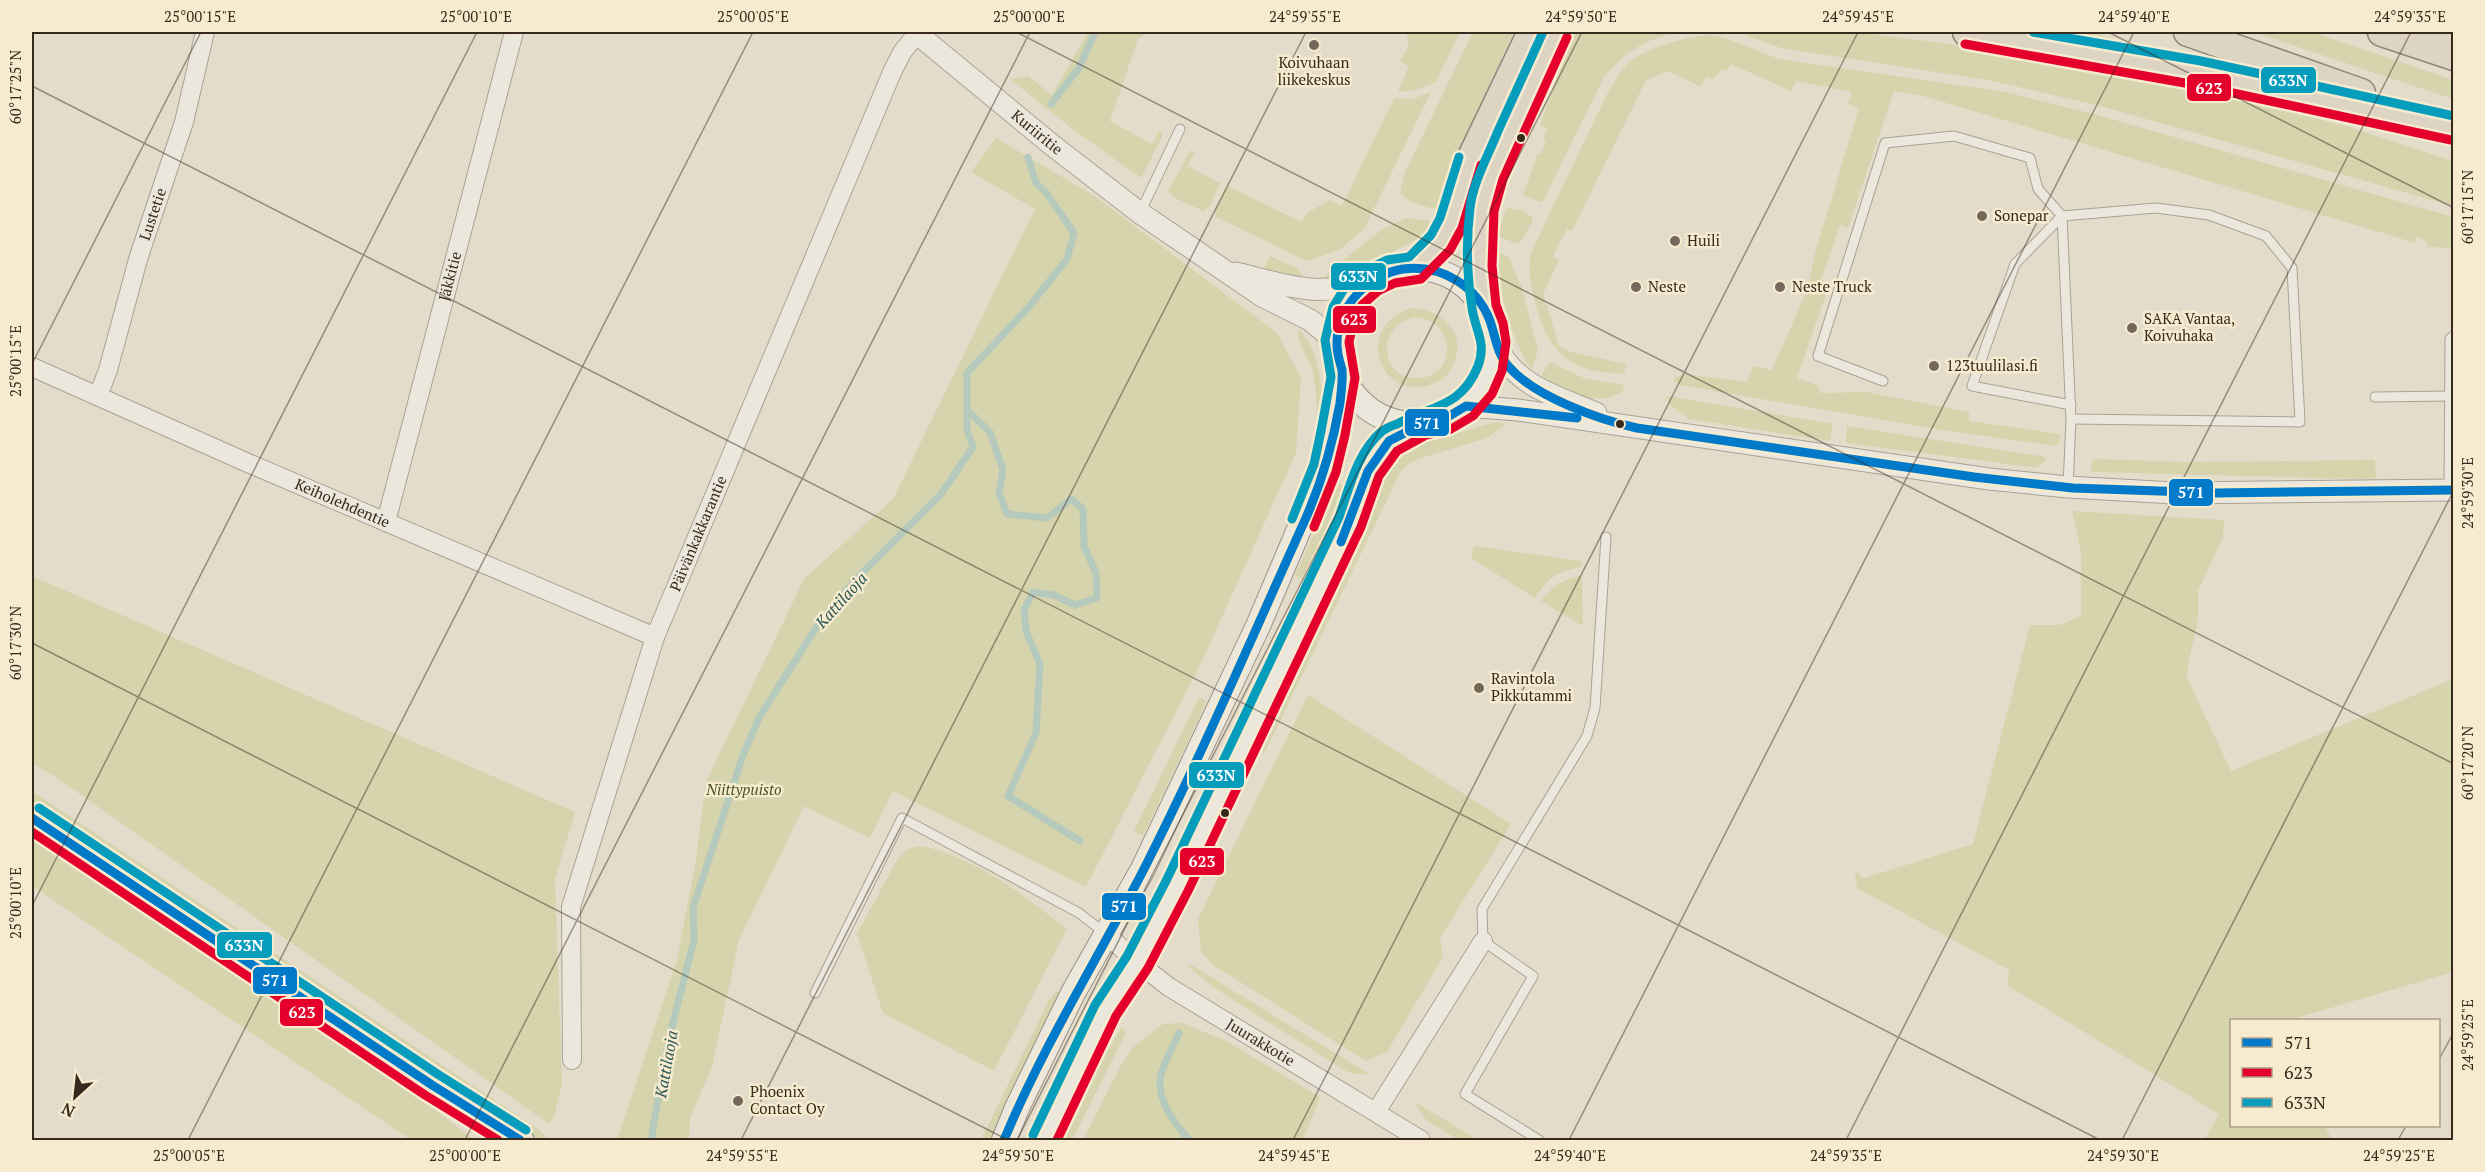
<svg xmlns="http://www.w3.org/2000/svg" width="2485" height="1172" font-family="'PT Serif',serif">
<style>
.green{fill:#d5d4ac;fill-rule:evenodd}
.lines{fill:none;stroke-linecap:round;stroke-linejoin:round}
.stream{stroke:#b6c9bd;stroke-width:7}
.service-casing{stroke:#a9a194;stroke-width:11}
.minor-casing{stroke:#a9a194;stroke-width:20}
.tertiary-casing{stroke:#a9a194;stroke-width:23}
.secondary-casing{stroke:#989084;stroke-width:26}
.primary-casing{stroke:#8e867b;stroke-width:29}
.trunk-casing{stroke:#8e867b;stroke-width:31}
.service{stroke:#ece7dd;stroke-width:9}
.minor{stroke:#ece7dd;stroke-width:18}
.tertiary{stroke:#ece7dd;stroke-width:21}
.secondary{stroke:#ece7dd;stroke-width:24}
.primary{stroke:#e4dccd;stroke-width:27}
.trunk{stroke:#ded4c4;stroke-width:28}
.bus-1-casing{stroke:#f6eacf;stroke-width:14}
.bus-2-casing{stroke:#f6eacf;stroke-width:14}
.bus-3-casing{stroke:#f6eacf;stroke-width:14}
.bus-1{stroke:#007ac9;stroke-width:9}
.bus-2{stroke:#e4002b;stroke-width:9}
.bus-3{stroke:#069cbc;stroke-width:9}
.ticks{fill:none;stroke:#37291c;stroke-width:1.5;stroke-opacity:0.45}
.poi-dot{fill:#746859;stroke:#f6eacf;stroke-width:2}
.bus-dot{fill:#37291c;stroke:#f6eacf;stroke-width:2}
.labels{text-anchor:middle;stroke-width:5;stroke-linejoin:round;paint-order:stroke}
.poi-label{font-size:15px;fill:#37291c;stroke:#f6eacf;text-anchor:start}
.street-label{font-size:15px;fill:#37291c;stroke:#f6eacf}
.park-label{font-size:15px;font-style:italic;fill:#495522;stroke:#f6eacf}
.water-label{font-size:16px;font-style:italic;fill:#2b5854;stroke:#f6eacf}
.line-badge{stroke:#f6eacf;stroke-width:2}
.badge-label{font-size:16px;text-anchor:middle;font-weight:bold;fill:#fff}
.neatline{fill:none;stroke:#37291c;stroke-width:2}
.ticks-label{font-size:15px;text-anchor:middle;fill:#37291c}
</style>
<rect width="100%" height="100%" fill="#e4dcca"/>
<g class="green">
<polygon points="1088,32 1148,32 1138,39 1110,121 1152,144 1159,131 1162,133 1162,137 1141,178 1071,128 1010,79 1028,76 1052,95"/>
<path d="M 1406,32 L 1460,32 L 1436,82 C 1423,87 1412,93 1398,91 L 1409,66 L 1400,61 L 1409,45 Z"/>
<path d="M 1473,32 L 1514,32 C 1487,90 1458,148 1441,210 C 1427,207 1409,204 1400,193 L 1404,174 Z"/>
<path d="M 1574,32 L 1677,32 C 1645,40 1623,52 1603,79 L 1544,199 L 1541,202 L 1523,195 L 1538,153 L 1541,154 L 1546,141 L 1543,140 L 1547,128 L 1540,125 Z"/>
<polygon points="1742,32 1854,32 2033,54 2124,69 2349,127 2453,161 2453,206 2104,107 1993,81 1781,48 1749,37"/>
<polygon points="2032,32 2088,32 2185,56"/>
<polygon points="2253,32 2312,32 2453,80 2453,99"/>
<path d="M 1711,35 L 1725,38 L 1779,59 L 2006,92 L 2094,114 L 2453,217 L 2453,248 L 2428,247 L 2425,241 L 2418,237 L 2415,237 L 2416,243 L 1923,96 L 1894,91 L 1848,228 L 1840,225 L 1821,280 L 1830,283 L 1797,378 L 1819,386 L 1820,393 L 1866,392 L 1969,412 L 1969,421 L 2061,434 L 2058,444 L 2055,446 L 1942,430 L 1680,385 L 1673,381 L 1674,378 L 1684,374 L 1747,382 L 1753,366 L 1772,370 L 1808,288 L 1815,253 L 1859,108 L 1848,104 L 1852,92 L 1796,81 L 1791,91 L 1731,64 L 1727,71 L 1721,69 L 1714,79 L 1706,77 L 1701,87 L 1668,71 L 1646,80 L 1572,231 L 1567,229 L 1553,256 L 1559,260 L 1543,294 L 1559,346 L 1571,352 L 1626,364 L 1624,374 C 1607,372 1589,372 1574,363 C 1547,348 1539,320 1533,292 C 1531,282 1528,270 1530,259 C 1531,253 1534,247 1536,242 L 1607,94 C 1614,83 1621,68 1632,60 C 1650,47 1689,36 1711,35 Z"/>
<polygon points="1431,92 1364,229 1339,250 1307,261 1216,217 1215,210 1227,186 1302,222 1307,213 1330,200 1342,206 1394,98 1413,99"/>
<polygon points="996,138 1096,197 1277,333 1301,378 1296,453 1202,661 1086,887 893,791 870,838 804,806 739,940 712,1067 690,1118 689,1140 617,1140 677,960 695,866 706,782 804,579 893,499 1035,209 971,172"/>
<polygon points="1191,150 1195,152 1187,166 1220,183 1209,207 1203,211 1177,199 1168,192"/>
<polygon points="1507,207 1516,210 1519,209 1532,217 1533,220 1520,243 1515,243 1497,236"/>
<polygon points="1406,218 1433,221 1423,236 1410,243 1343,278 1328,279 1325,277 1331,269 1383,229"/>
<path d="M 1496,250 L 1509,258 L 1522,288 L 1538,350 L 1532,370 C 1512,345 1496,281 1496,250 Z"/>
<polygon points="1270,256 1298,269 1306,281 1280,275 1264,268"/>
<path d="M 1414,308 C 1445,310 1470,338 1451,369 C 1447,377 1439,382 1430,385 C 1378,402 1353,322 1414,308 ZM 1416,317 C 1459,322 1456,380 1416,378 C 1378,377 1377,323 1416,317 Z"/>
<path d="M 1299,330 C 1335,364 1321,449 1304,489 L 1298,487 C 1316,455 1321,408 1313,373 C 1311,361 1295,340 1299,330 Z"/>
<path d="M 1550,362 L 1586,379 L 1624,385 L 1623,391 C 1597,409 1565,390 1539,379 Z"/>
<polygon points="1667,396 1833,424 1830,441 1689,419 1670,405"/>
<polygon points="1495,422 1506,424 1487,438 1418,459 1409,463 1401,471 1265,752 1259,750 1269,722 1365,520 1383,471 1390,460 1402,451 1420,444"/>
<polygon points="1847,426 2046,457 2045,461 2037,468 1846,443"/>
<polygon points="2097,459 2187,462 2375,460 2376,476 2375,478 2362,479 2093,472 2091,469 2092,461"/>
<polygon points="1338,483 1350,487 1307,582 1295,575"/>
<polygon points="2072,511 2224,520 2223,537 2198,591 2198,618 2186,676 2231,771 2453,679 2453,972 2289,1020 2232,1020 2232,1126 2325,1126 2332,1140 2204,1140 2219,1114 2007,985 2009,970 1857,888 1855,871 1864,878 1973,844 2030,625 2059,625 2081,616 2081,551"/>
<path d="M 1474,546 L 1581,561 L 1582,567 C 1558,571 1548,577 1535,598 L 1471,558 Z"/>
<polygon points="32,576 575,812 555,879 562,1083 554,1118 548,1123 57,778 32,763"/>
<path d="M 1582,576 L 1583,626 L 1541,601 C 1554,585 1563,579 1582,576 Z"/>
<polygon points="1308,695 1511,824 1440,938 1443,957 1387,1052 1366,1061 1213,965 1201,952 1198,919"/>
<polygon points="1199,698 1207,701 1143,836 1134,831"/>
<polygon points="32,791 541,1131 548,1140 536,1140 32,801"/>
<polygon points="32,834 396,1079 474,1140 411,1140 32,886"/>
<path d="M 921,846 C 975,856 1024,896 1067,929 L 994,1071 L 883,1013 L 857,934 L 898,858 L 908,849 Z"/>
<polygon points="1189,965 1193,966 1369,1074 1354,1074 1346,1071 1216,989 1187,966"/>
<polygon points="1057,991 1061,993 990,1140 981,1140 1049,1000"/>
<polygon points="1182,1023 1224,1040 1320,1097 1303,1140 1083,1140 1120,1067 1133,1047 1163,1024"/>
<polygon points="1122,1027 1126,1033 1072,1140 1063,1140 1101,1062"/>
<polygon points="1415,1102 1478,1140 1459,1140 1426,1120"/>
</g>
<g class="lines">
<g class="stream">
<polyline points="1051,104 1079,68 1095,32"/>
<polyline points="968,411 990,432 1003,470 999,493 1007,514 1047,518 1071,499 1083,509 1084,546 1096,573 1097,598 1075,605 1054,595 1033,592 1024,610 1026,631 1040,664 1036,733 1008,796 1080,841"/>
<path d="M 1179,1033 C 1174,1045 1160,1069 1160,1081 C 1159,1105 1176,1124 1189,1140"/>
<polyline points="652,1140 653,1127 670,1034 694,940 693,908 743,755 760,716 821,620 855,580 941,494 973,447 967,430 967,373 1028,308 1067,259 1074,233 1045,191 1036,183 1028,157"/>
</g>
<defs>
<g id="service">
<polyline points="1140,213 1180,129"/>
<polyline points="1883,381 1818,356 1885,143 1954,136 2030,158 2038,189 2062,216 2071,419 2068,487"/>
<polyline points="2375,397 2450,396"/>
<polyline points="2071,405 1972,386 2015,264 2062,216 2156,208 2209,215 2266,236 2292,268 2300,422 2071,419"/>
<polyline points="2449,490 2450,339 2454,335"/>
<polyline points="815,993 902,818 1079,913 1105,933"/>
<polyline points="1539,1140 1465,1094 1533,976 1483,941 1482,909 1587,736 1595,708 1606,537"/>
</g>
<g id="minor">
<path id="s1" d="M 32,367 L 248,463 L 655,637"/>
<path id="s2" d="M 98,396 L 108,370 L 139,256 L 184,122 L 205,32"/>
<path id="s3" d="M 386,522 L 514,32"/>
<path id="s4" d="M 1107,935 L 1137,962 L 1169,987 L 1421,1140"/>
<path id="s5" d="M 572,1060 L 571,907 L 655,637 L 893,70 L 903,51 L 917,34"/>
<polyline points="1376,1112 1483,941"/>
</g>
<g id="tertiary">
<path id="s6" d="M 915,32 L 1052,145 L 1140,213 L 1262,296 L 1310,320 L 1337,342"/>
<path d="M 1236,273 C 1261,279 1285,287 1310,289 C 1330,291 1352,285 1371,281"/>
<path d="M 1494,343 C 1517,387 1553,395 1596,413"/>
<polyline points="1466,406 1518,410 1989,479 2068,487 2174,493 2454,490"/>
</g>
<g id="secondary">
<circle cx="1415" cy="346" r="78"/>
<polyline points="1004,1140 1017,1108 1073,993 1143,869 1258,626 1325,468 1343,377"/>
<path d="M 1044,1140 L 1106,1010 L 1137,962 L 1177,886 L 1350,522 C 1359,496 1366,461 1388,442 C 1397,434 1411,430 1422,424"/>
</g>
<polyline id="primary" points="32,818 432,1085 520,1140"/>
<g id="trunk">
<polyline points="1967,32 2198,73 2454,128"/>
<polyline points="2188,32 2361,93"/>
<polyline points="2382,32 2454,56"/>
<polyline points="2447,32 2454,35"/>
<polyline points="1415,268 1441,242 1451,223 1473,155 1532,32"/>
<polyline points="1484,308 1480,266 1482,209 1492,175 1556,32"/>
</g>
</defs>
<use href="#service" class="service-casing"/>
<use href="#minor" class="minor-casing"/>
<use href="#tertiary" class="tertiary-casing"/>
<use href="#secondary" class="secondary-casing"/>
<use href="#primary" class="primary-casing"/>
<use href="#trunk" class="trunk-casing"/>
<use href="#service" class="service"/>
<use href="#minor" class="minor"/>
<use href="#tertiary" class="tertiary"/>
<use href="#secondary" class="secondary"/>
<use href="#primary" class="primary"/>
<use href="#trunk" class="trunk"/>
<defs>
<g id="bus-1">
<polyline points="1341,542 1368,471 1389,441 1422,424 1446,418 1466,406 1577,418"/>
<polyline points="32,818 432,1085 520,1140"/>
<path d="M 1004,1140 C 1044,1044 1099,957 1146,865 C 1203,752 1253,635 1305,520 C 1322,482 1333,443 1340,403 C 1341,392 1343,381 1342,370 C 1340,362 1337,354 1337,345 C 1336,308 1367,275 1403,269 C 1441,264 1477,286 1490,321 C 1496,338 1497,355 1510,368 C 1536,397 1600,420 1637,428 L 1974,477 L 2073,488 L 2216,493 L 2454,490"/>
</g>
<g id="bus-2">
<polyline points="1965,44 2196,85 2451,140"/>
<polyline points="1314,527 1336,472 1345,435 1355,378 1349,342 1355,317 1362,305 1378,291 1395,283 1421,279 1450,250 1462,228 1481,165"/>
<polyline points="32,832 425,1095 498,1140"/>
<polyline points="1057,1140 1116,1016 1148,968 1188,891 1361,527 1379,476 1397,451 1426,435 1451,429 1473,416 1492,394 1502,371 1506,342 1503,323 1496,305 1492,266 1494,211 1503,179 1567,37"/>
</g>
<g id="bus-3">
<polyline points="2033,32 2201,61 2454,116"/>
<polyline points="1292,519 1314,464 1321,431 1331,377 1325,340 1333,307 1344,289 1364,271 1387,260 1409,257 1431,235 1440,218 1459,157"/>
<polyline points="39,808 439,1075 526,1130"/>
<path d="M 1033,1135 L 1095,1005 L 1127,956 L 1166,881 L 1339,517 C 1349,489 1357,453 1381,432 C 1385,429 1391,426 1397,424 C 1431,406 1462,407 1478,366 C 1487,342 1475,330 1472,308 C 1467,276 1466,240 1470,208 C 1473,182 1488,156 1498,131 C 1513,98 1528,65 1543,32"/>
</g>
</defs>
<use href="#bus-1" class="bus-1-casing"/>
<use href="#bus-2" class="bus-2-casing"/>
<use href="#bus-3" class="bus-3-casing"/>
<use href="#bus-1" class="bus-1"/>
<use href="#bus-2" class="bus-2"/>
<use href="#bus-3" class="bus-3"/>
</g>
<path class="ticks" d="M 1016,32 L 2454,764M 2108,32 L 2454,208M 32,86 L 2100,1140M 32,364 L 201,32M 32,643 L 1008,1140M 32,906 L 477,32M 2438,1061 L 2454,1032M 188,1140 L 753,32M 465,1140 L 1030,32M 741,1140 L 1306,32M 1017,1140 L 1582,32M 1293,1140 L 1858,32M 1569,1140 L 2134,32M 1846,1140 L 2411,32M 2122,1140 L 2454,490M 2398,1140 L 2406,1126"/>
<g class="poi-dot">
<circle cx="1314" cy="45" r="6"/>
<circle cx="1982" cy="216" r="6"/>
<circle cx="1675" cy="241" r="6"/>
<circle cx="1636" cy="287" r="6"/>
<circle cx="1780" cy="287" r="6"/>
<circle cx="2132" cy="328" r="6"/>
<circle cx="1934" cy="366" r="6"/>
<circle cx="1479" cy="688" r="6"/>
<circle cx="738" cy="1101" r="6"/>
</g>
<g class="bus-dot">
<circle cx="1521" cy="138" r="5"/>
<circle cx="1620" cy="424" r="5"/>
<circle cx="1225" cy="813" r="5"/>
</g>
<g class="labels">
<g class="poi-label">
<text x="1314" y="68" text-anchor="middle">Koivuhaan<tspan x="1314" dy="17">liikekeskus</tspan></text>
<text x="1994" y="221">Sonepar</text>
<text x="1687" y="246">Huili</text>
<text x="1648" y="292">Neste</text>
<text x="1792" y="292">Neste Truck</text>
<text x="2144" y="324">SAKA Vantaa,<tspan x="2144" dy="17">Koivuhaka</tspan></text>
<text x="1946" y="371">123tuulilasi.fi</text>
<text x="1491" y="684">Ravintola<tspan x="1491" dy="17">Pikkutammi</tspan></text>
<text x="750" y="1097">Phoenix<tspan x="750" dy="17">Contact Oy</tspan></text>
</g>
<g class="street-label">
<text dy="5" stroke="none"><textPath href="#s6" startOffset="158">Kuriiritie</textPath></text>
<text dy="5" stroke="none"><textPath href="#s2" startOffset="190">Lustetie</textPath></text>
<text dy="5" stroke="none"><textPath href="#s3" startOffset="254">Jäkkitie</textPath></text>
<text dy="5" stroke="none"><textPath href="#s1" startOffset="339">Keiholehdentie</textPath></text>
<text dy="5" stroke="none"><textPath href="#s5" startOffset="548">Päivänkakkarantie</textPath></text>
<text dy="5" stroke="none"><textPath href="#s4" startOffset="188">Juurakkotie</textPath></text>
</g>
<g class="park-label">
<text x="744" y="795">Niittypuisto</text>
</g>
<g class="water-label">
<text transform="translate(841 600) rotate(-48)" y="6">Kattilaoja</text>
<text transform="translate(666 1064) rotate(-80)" y="6">Kattilaoja</text>
</g>
</g>
<g class="line-badge">
<rect x="2260" y="66" width="57" height="28" rx="6" fill="#069cbc"/>
<rect x="2186" y="73" width="46" height="29" rx="6" fill="#e4002b"/>
<rect x="1330" y="262" width="57" height="29" rx="6" fill="#069cbc"/>
<rect x="1332" y="305" width="45" height="29" rx="6" fill="#e4002b"/>
<rect x="1404" y="408" width="46" height="29" rx="6" fill="#007ac9"/>
<rect x="2168" y="478" width="46" height="29" rx="6" fill="#007ac9"/>
<rect x="1188" y="761" width="57" height="28" rx="6" fill="#069cbc"/>
<rect x="1179" y="847" width="46" height="29" rx="6" fill="#e4002b"/>
<rect x="1101" y="892" width="46" height="29" rx="6" fill="#007ac9"/>
<rect x="216" y="931" width="57" height="28" rx="6" fill="#069cbc"/>
<rect x="252" y="966" width="46" height="29" rx="6" fill="#007ac9"/>
<rect x="279" y="998" width="45" height="29" rx="6" fill="#e4002b"/>
</g>
<g class="badge-label">
<text x="2288" y="86">633N</text>
<text x="2209" y="94">623</text>
<text x="1358" y="282">633N</text>
<text x="1354" y="325">623</text>
<text x="1427" y="429">571</text>
<text x="2191" y="498">571</text>
<text x="1216" y="781">633N</text>
<text x="1202" y="867">623</text>
<text x="1124" y="912">571</text>
<text x="244" y="951">633N</text>
<text x="275" y="986">571</text>
<text x="302" y="1018">623</text>
</g>
<rect width="2485" height="1172" fill="none" stroke="#f6eacf" stroke-width="66"/>
<rect x="2230" y="1019" width="210" height="108" fill="#f6eacf" stroke="#aa9d87" stroke-width="1.5"/>
<rect x="2242" y="1038" width="30" height="9" fill="#007ac9" stroke="#aa9d87" stroke-width="1.5"/>
<text x="2284" y="1049" font-size="18" fill="#37291c">571</text>
<rect x="2242" y="1068" width="30" height="9" fill="#e4002b" stroke="#aa9d87" stroke-width="1.5"/>
<text x="2284" y="1079" font-size="18" fill="#37291c">623</text>
<rect x="2242" y="1098" width="30" height="9" fill="#069cbc" stroke="#aa9d87" stroke-width="1.5"/>
<text x="2284" y="1109" font-size="18" fill="#37291c">633N</text>
<g transform="translate(75 1097) rotate(207)" stroke="#f6eacf" stroke-width="4.5" paint-order="stroke">
<path d="M0-4.5L10 22L0 15L-10 22Z" fill="#37291c"/>
<text y="-9" font-size="16" font-weight="bold" text-anchor="middle" fill="#37291c">N</text>
</g>
<rect x="33" y="33" width="2419" height="1106" class="neatline"/>
<g class="ticks-label">
<text x="200" y="22">25°00'15"E</text>
<text x="476" y="22">25°00'10"E</text>
<text x="753" y="22">25°00'05"E</text>
<text x="1029" y="22">25°00'00"E</text>
<text x="1305" y="22">24°59'55"E</text>
<text x="1581" y="22">24°59'50"E</text>
<text x="1858" y="22">24°59'45"E</text>
<text x="2134" y="22">24°59'40"E</text>
<text x="2410" y="22">24°59'35"E</text>
<text transform="translate(16 87) rotate(-90)" y="5">60°17'25"N</text>
<text transform="translate(2468 207) rotate(-90)" y="5">60°17'15"N</text>
<text transform="translate(16 361) rotate(-90)" y="5">25°00'15"E</text>
<text transform="translate(2468 493) rotate(-90)" y="5">24°59'30"E</text>
<text transform="translate(16 643) rotate(-90)" y="5">60°17'30"N</text>
<text transform="translate(2468 763) rotate(-90)" y="5">60°17'20"N</text>
<text transform="translate(16 903) rotate(-90)" y="5">25°00'10"E</text>
<text transform="translate(2468 1035) rotate(-90)" y="5">24°59'25"E</text>
<text x="189" y="1161">25°00'05"E</text>
<text x="465" y="1161">25°00'00"E</text>
<text x="742" y="1161">24°59'55"E</text>
<text x="1018" y="1161">24°59'50"E</text>
<text x="1294" y="1161">24°59'45"E</text>
<text x="1570" y="1161">24°59'40"E</text>
<text x="1846" y="1161">24°59'35"E</text>
<text x="2123" y="1161">24°59'30"E</text>
<text x="2399" y="1161">24°59'25"E</text>
</g>
</svg>
